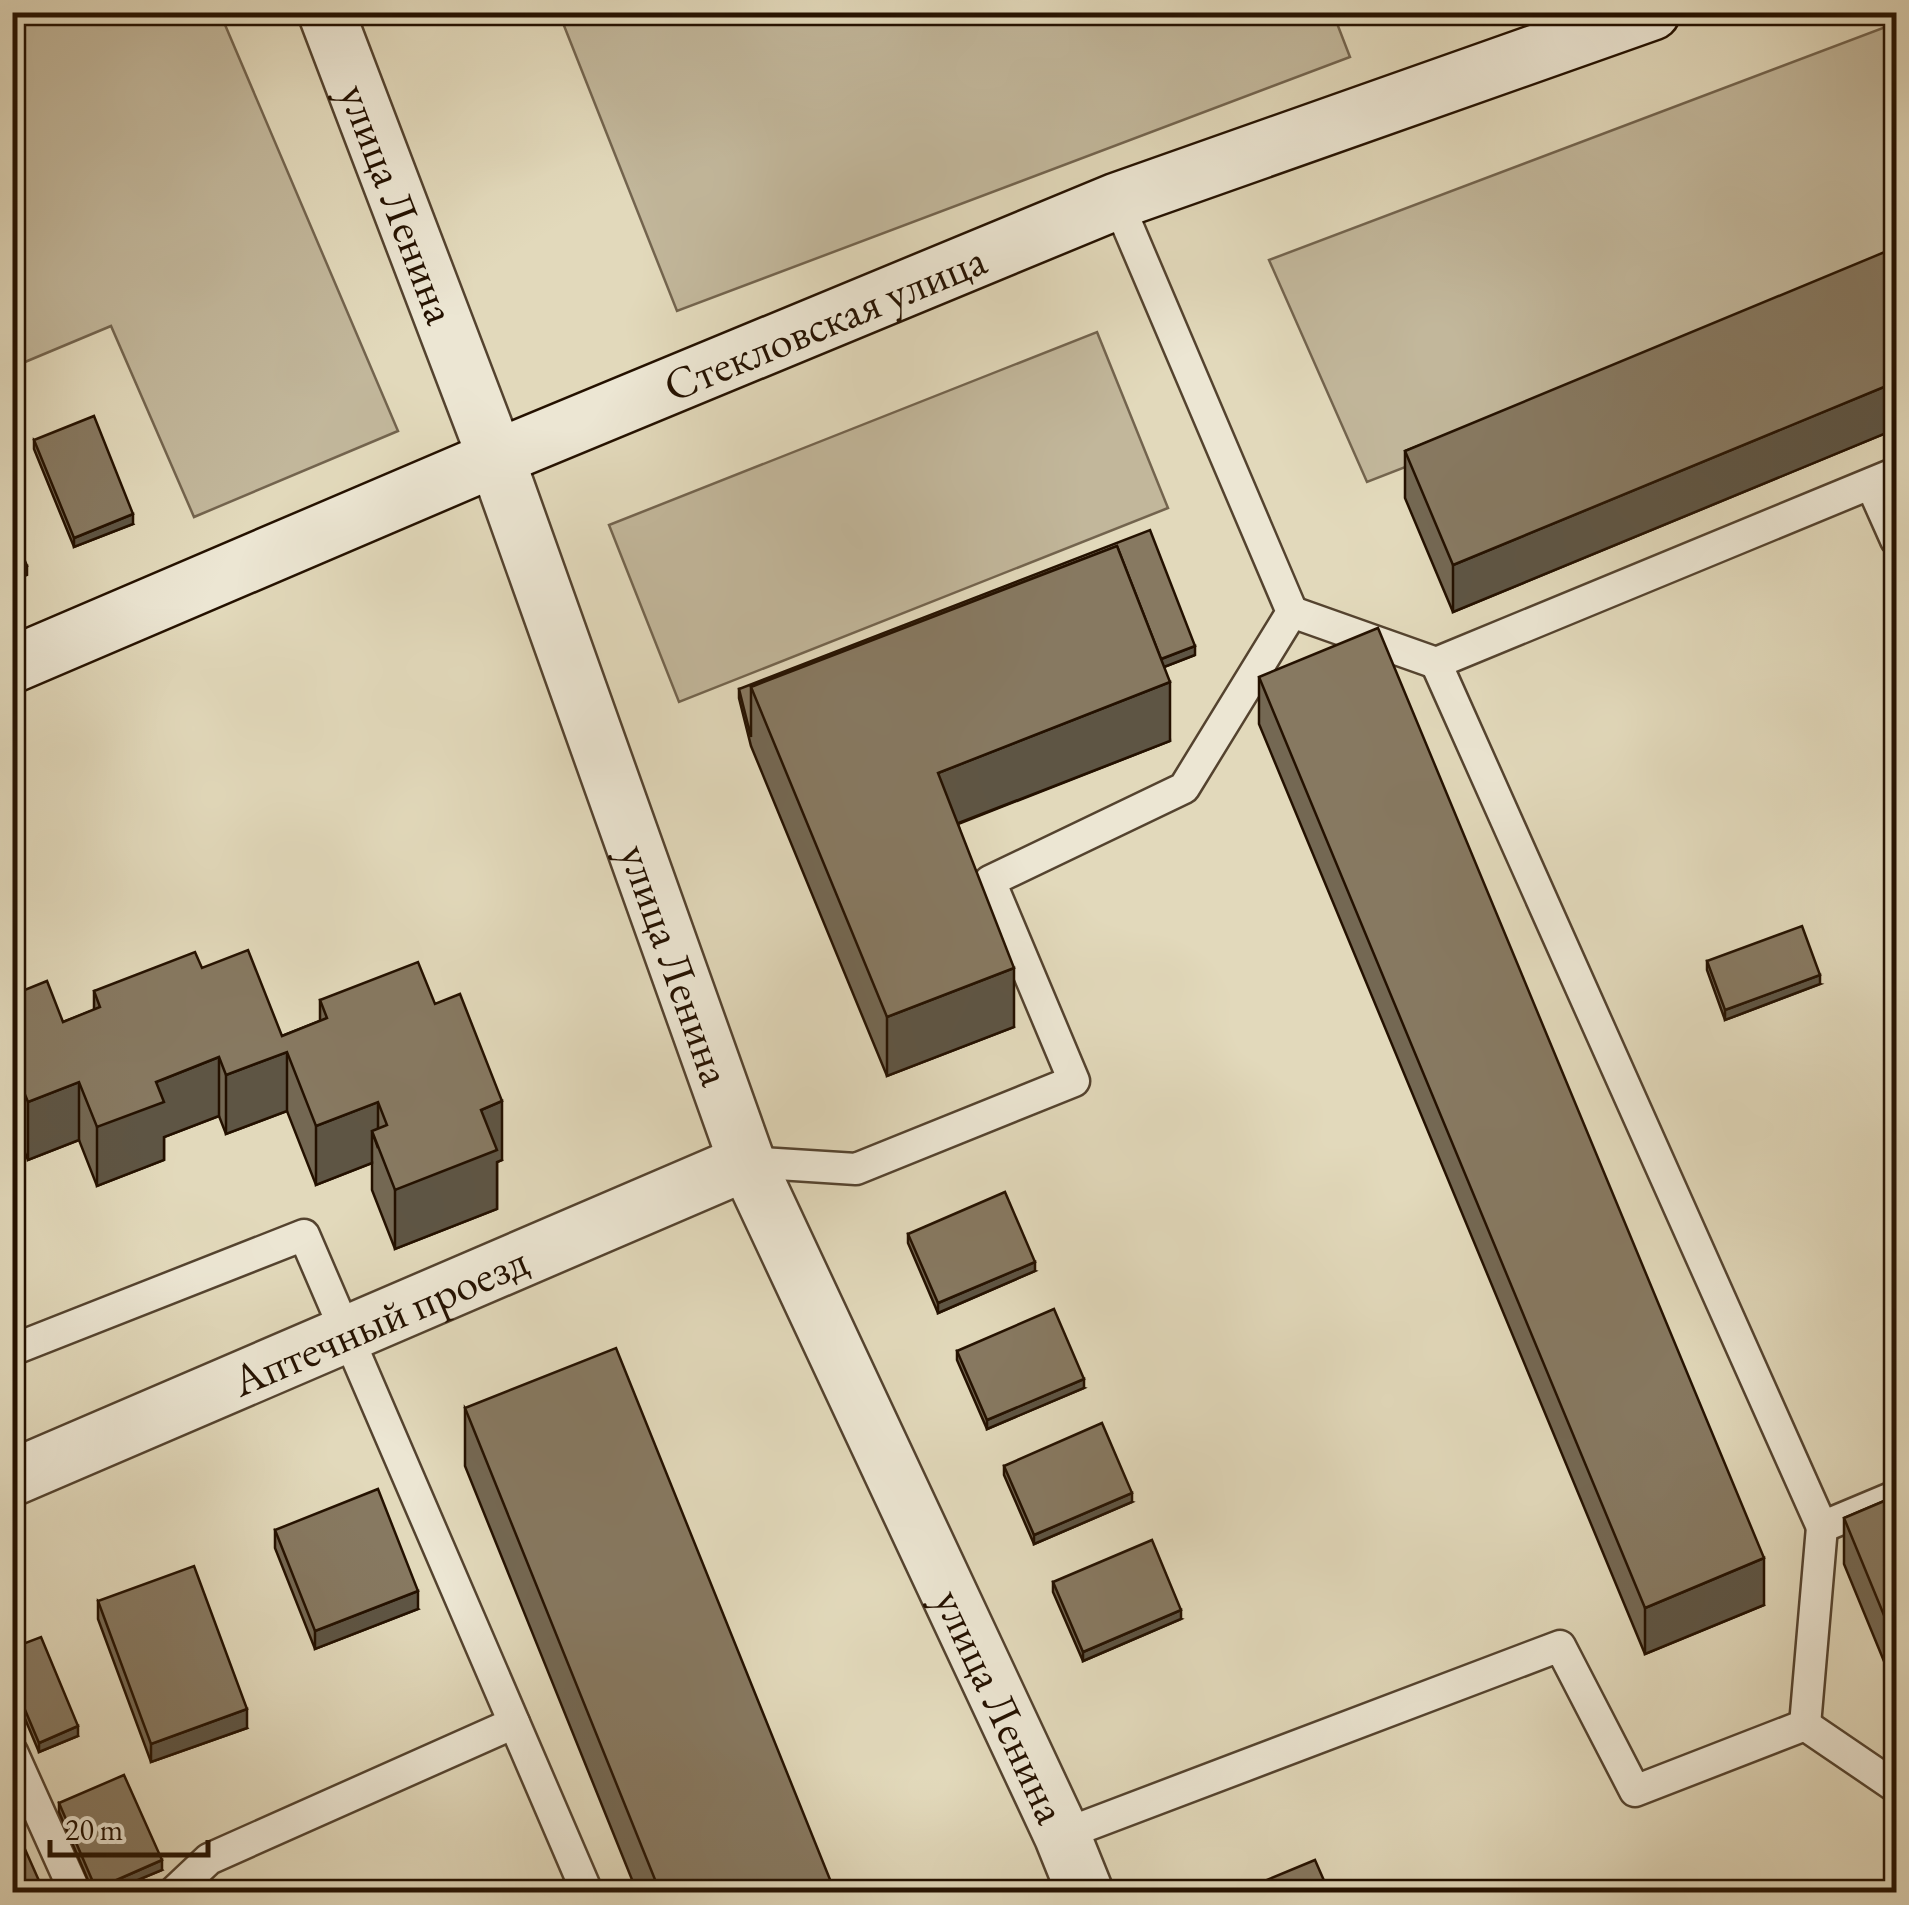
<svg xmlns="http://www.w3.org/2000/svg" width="1909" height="1905" font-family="'EB Garamond',serif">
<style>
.green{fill:#c2b79b;stroke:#73644e;stroke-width:2.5}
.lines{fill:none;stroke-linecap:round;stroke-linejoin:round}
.lane-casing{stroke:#54432f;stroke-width:35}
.street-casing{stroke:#54432f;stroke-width:60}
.secondary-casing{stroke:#241100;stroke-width:60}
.lane{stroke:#ece6d3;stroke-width:30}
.street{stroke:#ece6d3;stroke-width:55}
.secondary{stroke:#ece6d3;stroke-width:55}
.wall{fill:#746853;stroke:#241100;stroke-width:2.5}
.shaded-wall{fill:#5e5544;stroke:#241100;stroke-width:2.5}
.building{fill:#877961;stroke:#241100;stroke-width:2.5}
.labels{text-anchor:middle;stroke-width:10;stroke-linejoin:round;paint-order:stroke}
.street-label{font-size:45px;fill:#241100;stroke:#ece6d3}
</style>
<rect width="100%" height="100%" fill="#e2d9bb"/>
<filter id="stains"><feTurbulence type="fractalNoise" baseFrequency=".002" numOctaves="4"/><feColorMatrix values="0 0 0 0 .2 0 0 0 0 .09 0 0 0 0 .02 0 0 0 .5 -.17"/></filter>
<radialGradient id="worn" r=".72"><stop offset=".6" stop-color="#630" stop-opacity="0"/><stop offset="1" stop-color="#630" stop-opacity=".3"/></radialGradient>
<g class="green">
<polygon points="13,12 220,13 398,431 194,517 111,326 13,367"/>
<polygon points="559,13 1333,13 1350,57 677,311"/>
<polygon points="1896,23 1896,276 1367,482 1269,260"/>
<polygon points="1097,332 1168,508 679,702 609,525"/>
</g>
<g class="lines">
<defs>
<g id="lane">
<polyline points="1896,473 1436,663 1822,1527 1896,1496"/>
<polyline points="1871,484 1896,540"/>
<polyline points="1292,612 1436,663"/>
<polyline points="747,1162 856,1169 1074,1081 990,881 1184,788 1292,612 1117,201"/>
<polyline points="12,1350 304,1235 587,1892"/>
<polyline points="1805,1725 1822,1527"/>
<polyline points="12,1752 75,1892"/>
<polyline points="1062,1835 1560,1646 1635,1791 1805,1725 1896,1787"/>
<polyline points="174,1892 209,1859 514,1723"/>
</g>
<g id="street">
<path id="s1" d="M 326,12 L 496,458 L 747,1162 L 1062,1835 L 1085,1892"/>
<path id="s2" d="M 12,1478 L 747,1162"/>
</g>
<g id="secondary">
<path id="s3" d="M 12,665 L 496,458 L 1117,201 L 1652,12"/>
</g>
</defs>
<use href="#lane" class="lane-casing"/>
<use href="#street" class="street-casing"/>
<use href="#secondary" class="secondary-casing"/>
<use href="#lane" class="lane"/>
<use href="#street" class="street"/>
<use href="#secondary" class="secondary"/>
</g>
<g class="wall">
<polygon points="1896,259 1896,429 1453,612 1405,498 1405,451"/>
<polygon points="34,440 133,524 74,547 34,449"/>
<polygon points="1195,655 1164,667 1170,741 958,824 1014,1027 887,1076 751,746 739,698 739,689"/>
<polygon points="1259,677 1764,1605 1645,1654 1259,724"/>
<polygon points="1707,961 1820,984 1725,1020 1707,970"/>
<polygon points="202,968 282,1036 320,1021 320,1000 435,1004 502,1160 497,1162 497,1209 395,1249 372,1190 372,1163 316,1185 287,1111 226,1134 219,1116 164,1137 164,1160 97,1186 79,1140 28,1160 19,1139 12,1142 12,995 63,1022 94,1010 94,991"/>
<polygon points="908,1234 1035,1271 938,1313 908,1243"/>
<polygon points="957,1351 1084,1388 987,1429 957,1360"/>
<polygon points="465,1408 835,1892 637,1892 465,1466"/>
<polygon points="1004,1466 1132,1502 1034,1544 1004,1475"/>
<polygon points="1896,1496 1895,1688 1844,1564 1844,1518"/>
<polygon points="275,1530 418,1609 315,1649 275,1548"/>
<polygon points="1053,1582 1181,1619 1083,1661 1053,1592"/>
<polygon points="98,1601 247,1728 151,1762 98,1619"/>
<polygon points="12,1648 78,1736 39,1752 12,1688"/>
<polygon points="59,1803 162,1870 109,1892 93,1892 59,1812"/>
</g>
<g class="shaded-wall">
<polygon points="1896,382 1896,429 1453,612 1453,565"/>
<polygon points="133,514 133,524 74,547 74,538"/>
<polygon points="27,566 27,575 12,581 12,571"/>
<polygon points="1195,646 1195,655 1146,674 1146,665"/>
<polygon points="1170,682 1170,741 938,831 938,773"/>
<polygon points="1014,968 1014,1027 887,1076 887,1017"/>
<polygon points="1820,975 1820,984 1725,1020 1725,1010"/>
<polygon points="287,1052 287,1111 226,1134 226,1075"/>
<polygon points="219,1057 219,1116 164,1137 164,1160 97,1186 97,1127 156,1082"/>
<polygon points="19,1080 19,1139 12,1142 12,1083"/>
<polygon points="79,1082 79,1140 28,1160 28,1102"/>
<polygon points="502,1101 502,1160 497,1162 497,1209 395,1249 395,1190 481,1110"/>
<polygon points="378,1102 378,1148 372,1131 372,1163 316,1185 316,1126"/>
<polygon points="1035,1262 1035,1271 938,1313 938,1303"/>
<polygon points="1084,1379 1084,1388 987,1429 987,1420"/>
<polygon points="1132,1493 1132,1502 1034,1544 1034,1535"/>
<polygon points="1764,1558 1764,1605 1645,1654 1645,1608"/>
<polygon points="418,1591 418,1609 315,1649 315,1631"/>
<polygon points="1181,1610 1181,1619 1083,1661 1083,1652"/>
<polygon points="1896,1641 1896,1688 1895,1688 1895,1642"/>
<polygon points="247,1709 247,1728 151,1762 151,1744"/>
<polygon points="78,1726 78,1736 39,1752 39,1743"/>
<polygon points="162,1860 162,1870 109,1892 96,1892 96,1889"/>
</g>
<g class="building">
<polygon points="1892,249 1896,259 1896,382 1453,565 1405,451"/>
<polygon points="94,416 133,514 74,538 34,440"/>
<polygon points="12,529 27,566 12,571"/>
<polygon points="1150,530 1195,646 1161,659 1117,546 751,687 751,737 739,689"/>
<polygon points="1117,546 1170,682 938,773 1014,968 887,1017 751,687"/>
<polygon points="1378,628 1764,1558 1645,1608 1259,677"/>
<polygon points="1802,926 1820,975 1725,1010 1707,961"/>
<polygon points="248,950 282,1036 327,1018 320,1000 418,962 435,1004 460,994 502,1101 481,1110 497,1150 395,1190 372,1131 387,1125 378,1102 316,1126 287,1052 226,1075 219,1057 156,1082 164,1102 97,1127 79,1082 28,1102 19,1080 12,1083 12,995 47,981 63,1022 100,1007 94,991 195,952 202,968"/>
<polygon points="1005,1192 1035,1262 938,1303 908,1234"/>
<polygon points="1054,1309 1084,1379 987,1420 957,1351"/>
<polygon points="616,1348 835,1892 660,1892 465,1408"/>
<polygon points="1102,1423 1132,1493 1034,1535 1004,1466"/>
<polygon points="378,1489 418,1591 315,1631 275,1530"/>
<polygon points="1896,1496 1896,1641 1895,1642 1844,1518"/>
<polygon points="1152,1540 1181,1610 1083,1652 1053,1582"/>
<polygon points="194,1566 247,1709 151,1744 98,1601"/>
<polygon points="41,1637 78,1726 39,1743 12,1679 12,1648"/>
<polygon points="124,1775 162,1860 96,1889 59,1803"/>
<polygon points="12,1820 44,1892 12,1892"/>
<polygon points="1315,1860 1329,1892 1238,1892"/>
</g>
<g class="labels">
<g class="street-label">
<text dy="16" stroke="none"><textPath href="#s1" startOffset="205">улица Ленина</textPath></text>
<text dy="16" stroke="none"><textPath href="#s3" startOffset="882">Стекловская улица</textPath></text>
<text dy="16" stroke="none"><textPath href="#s1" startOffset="1015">улица Ленина</textPath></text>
<text dy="16" stroke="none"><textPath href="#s2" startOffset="400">Аптечный проезд</textPath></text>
<text dy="16" stroke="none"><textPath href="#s1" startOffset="1825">улица Ленина</textPath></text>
</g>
</g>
<rect width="1909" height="1905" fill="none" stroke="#e2d9bb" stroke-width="50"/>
<rect x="15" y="15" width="1879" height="1875" fill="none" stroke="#241100" stroke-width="5"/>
<rect x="25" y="25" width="1859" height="1855" fill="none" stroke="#241100" stroke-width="2.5"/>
<path d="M50 1840v15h158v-15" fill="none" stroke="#241100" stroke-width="5"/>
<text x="65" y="1840" font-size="30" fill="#241100" stroke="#ece6d3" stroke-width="8" paint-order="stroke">20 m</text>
<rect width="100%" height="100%" filter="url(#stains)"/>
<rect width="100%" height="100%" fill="url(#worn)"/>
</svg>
